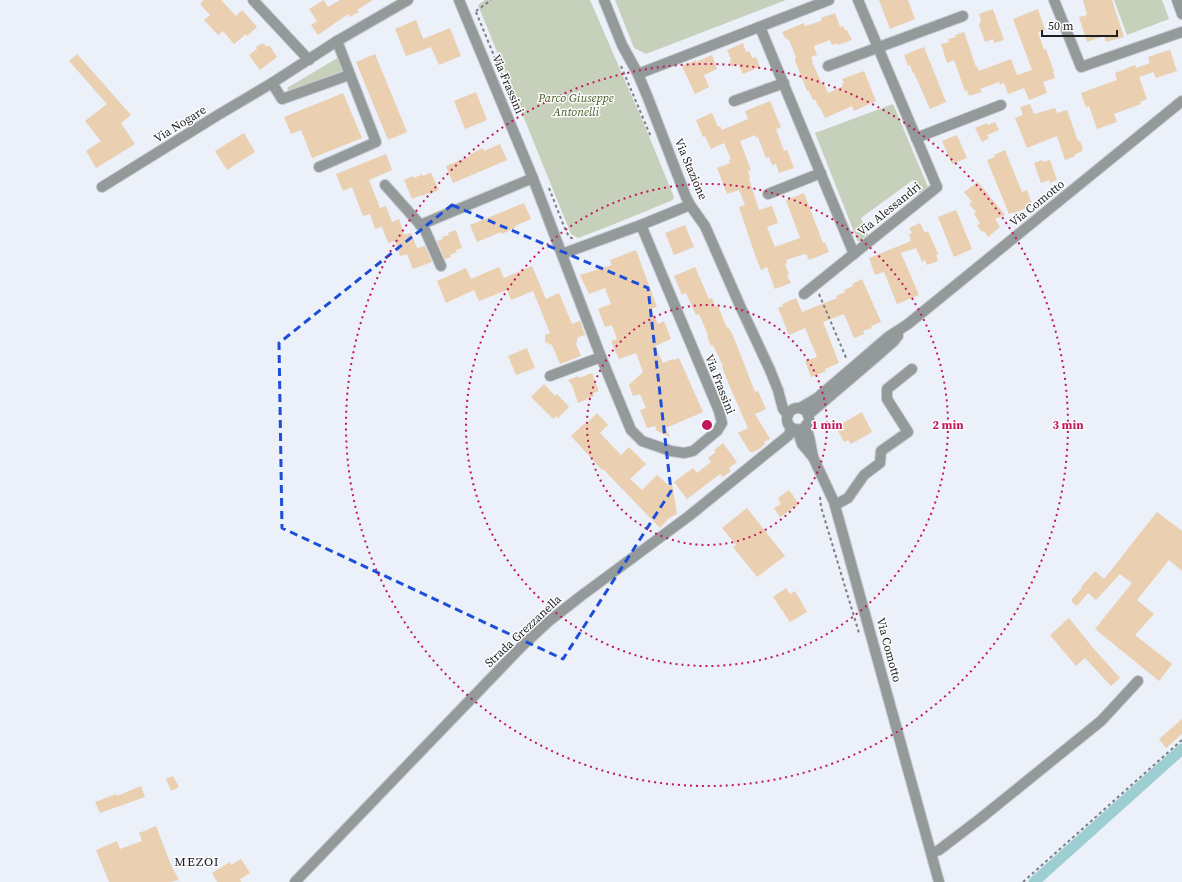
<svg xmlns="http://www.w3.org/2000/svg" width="1182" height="882" font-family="'Source Serif 4',serif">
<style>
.green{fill:#c7d0ba}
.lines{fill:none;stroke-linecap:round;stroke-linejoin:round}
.canal{stroke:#9dced1;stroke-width:11}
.building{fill:#eacfb0}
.minor-casing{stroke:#c6cad2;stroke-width:12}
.path{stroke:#7b7e84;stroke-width:2;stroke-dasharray:3 3;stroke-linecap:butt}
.minor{stroke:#949a9a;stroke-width:10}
.marked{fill:none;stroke:#1d4ed8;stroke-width:3;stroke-dasharray:8 5;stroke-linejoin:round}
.ring{fill:none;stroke:#c2185b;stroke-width:2;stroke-dasharray:2 4}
.labels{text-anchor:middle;stroke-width:3;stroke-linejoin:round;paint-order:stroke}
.street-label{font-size:12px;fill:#1d1f22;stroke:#fdfdfd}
.park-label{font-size:12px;font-style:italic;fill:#485b25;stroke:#fdfdfd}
.neighbourhood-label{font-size:13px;letter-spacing:1px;fill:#1d1f22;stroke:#fdfdfd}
.centre{fill:#c2185b;stroke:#fdfdfd;stroke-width:2}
.ring-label{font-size:12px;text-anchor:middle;font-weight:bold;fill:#c2185b;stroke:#fdfdfd;stroke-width:3;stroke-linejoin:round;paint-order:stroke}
</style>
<rect width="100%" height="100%" fill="#ebf0f9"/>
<g class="green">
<polygon points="485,0 590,0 646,129 674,197 673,200 602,229 578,238 571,234 478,5"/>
<polygon points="615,0 786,0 646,54 634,48"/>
<polygon points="1114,0 1162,0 1169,19 1127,35"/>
<polygon points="339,57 344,70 290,92 287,88"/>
<polygon points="893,104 928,187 919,194 913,180 861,218 868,235 858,242 815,133"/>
</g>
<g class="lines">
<polyline class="canal" points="1034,882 1182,749"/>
</g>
<g class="building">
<polygon points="204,0 221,0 236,16 242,10 257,27 247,36 246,34 234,44 223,31 218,35 204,20 210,15 200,4"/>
<polygon points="324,0 328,7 340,0 373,0 357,10 359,12 350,17 348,14 318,35 311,25 317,21 309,9"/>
<polygon points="879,0 908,0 915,19 890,29"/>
<polygon points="1083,0 1112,0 1124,37 1106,42 1104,36 1087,42 1079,17 1087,15"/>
<polygon points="993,9 1004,40 994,43 993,39 985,42 979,25 981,20 979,14"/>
<polygon points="1038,9 1045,30 1038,32 1044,50 1046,49 1052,66 1054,72 1053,72 1055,78 1043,82 1047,93 1029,100 1024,88 1008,94 1004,83 1000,85 999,82 980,89 982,92 969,96 967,90 965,91 954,60 947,63 941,44 949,42 948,39 956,37 955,35 964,32 976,67 977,66 979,71 1011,59 1017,75 1032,70 1013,19"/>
<polygon points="835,13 840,27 843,26 845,30 847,30 852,40 838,45 837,43 832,45 830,40 814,46 817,55 811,57 813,62 812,62 822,84 824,84 828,93 843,86 842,83 844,83 842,79 864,71 876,101 854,111 852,106 825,118 820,107 819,108 815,99 813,100 809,91 807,91 795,61 796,57 789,40 785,38 782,32 804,23 805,26 821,21 821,18"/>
<polygon points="416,20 423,39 450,28 461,56 439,65 431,47 406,56 395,29"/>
<polygon points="263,43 267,47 269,45 277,57 260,70 249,55 257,49 256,47"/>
<polygon points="743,43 746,52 749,51 752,58 756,57 760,67 743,74 738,64 732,67 730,62 731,59 727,50"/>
<polygon points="924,47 946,102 930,109 914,73 913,73 910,65 908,66 904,55"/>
<polygon points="1169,50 1170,50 1177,71 1156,78 1153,72 1139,77 1147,99 1140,102 1141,104 1114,114 1117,122 1097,129 1089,106 1086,107 1081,93 1117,80 1115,73 1135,65 1136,68 1150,63 1148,57"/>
<polygon points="77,54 131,115 121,123 135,144 96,168 86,151 101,141 85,121 107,104 69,61"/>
<polygon points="375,54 407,132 388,140 356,62"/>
<polygon points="712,55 717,69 704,75 709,87 695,94 682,66 696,60 696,62"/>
<polygon points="476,92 487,120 465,129 454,101"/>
<polygon points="343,93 362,138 312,158 301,130 291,134 284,117"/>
<polygon points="770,101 781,127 776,129 784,151 787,150 794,168 779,173 776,164 772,165 769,157 766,158 758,137 756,138 755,135 740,141 751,170 748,171 750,178 749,179 759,210 772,206 778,223 767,227 775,247 800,238 786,200 804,193 823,243 825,242 829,252 809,260 806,254 805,255 805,254 786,260 787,263 785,264 789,274 787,275 791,283 775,289 767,267 761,270 755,255 739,207 745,205 739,190 727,194 717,168 730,163 729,160 731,159 724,143 711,149 705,136 703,137 696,120 712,113 718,127 720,126 722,130 748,119 745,111"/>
<polygon points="1030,104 1034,114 1055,108 1057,113 1067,110 1078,141 1080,141 1083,149 1081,150 1082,151 1074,155 1075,156 1065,160 1057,136 1027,148 1015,118 1023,115 1020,107"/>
<polygon points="995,122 999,130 987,135 989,138 982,142 975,128 987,123 988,125"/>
<polygon points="244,133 255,152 227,170 215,151"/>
<polygon points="957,135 967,158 952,164 942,141"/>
<polygon points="500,144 507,160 453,183 446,166 470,156 469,155 483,148 484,151"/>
<polygon points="1005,150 1022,192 1027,190 1032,204 1029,205 1029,207 1014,213 1014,212 1009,214 987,160 995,157 994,155"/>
<polygon points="386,154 392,170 369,180 380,208 386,206 392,222 399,219 404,235 411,233 417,248 425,246 432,262 413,269 407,254 400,256 395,241 388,243 382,227 375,229 370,214 363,216 352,187 343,191 336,174"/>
<polygon points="1042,160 1043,162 1050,160 1057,180 1050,183 1049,180 1041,183 1034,163"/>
<polygon points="431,173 439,190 430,194 429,193 421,196 421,195 412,199 404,180 413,176 414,178 423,174 423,176"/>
<polygon points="978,182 1005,215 995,219 1000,227 988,237 984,231 982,232 977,226 980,223 974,214 976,212 969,204 972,202 964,192"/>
<polygon points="524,203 531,219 515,226 515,228 502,234 501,232 477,242 470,225"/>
<polygon points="956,210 972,249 954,257 938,217"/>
<polygon points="920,223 925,233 928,231 938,254 936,255 938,261 927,265 925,260 922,262 916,248 901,253 919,295 897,304 884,272 875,275 869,258 911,241 909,234 912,233 909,228"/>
<polygon points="685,225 694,247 674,255 665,233"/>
<polygon points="456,230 462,248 456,250 457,252 450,255 451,257 445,259 437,241 443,239 442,237 449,235 448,233"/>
<polygon points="636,250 657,307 651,309 658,324 664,321 671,339 655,346 663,363 673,359 674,360 679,358 703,412 666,428 670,437 657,431 655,426 647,428 640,410 646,408 640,394 633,396 629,385 643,372 636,353 619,359 611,341 617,339 612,325 605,327 598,309 611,304 605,288 589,294 580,275 612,265 610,260"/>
<polygon points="532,266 546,299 559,293 572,324 580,321 585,335 578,337 576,344 581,356 560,364 552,345 545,342 545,335 550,333 533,291 511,300 507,290 479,301 474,290 446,303 437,281 466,268 471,279 499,267 504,278"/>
<polygon points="695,267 709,299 712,298 715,307 718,306 727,328 728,327 732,333 755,392 758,391 766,409 755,414 770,439 764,442 765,444 761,447 761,448 753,452 750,452 738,433 748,428 730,387 722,367 723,366 713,345 711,346 707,336 708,335 699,314 696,315 686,293 682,295 674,276"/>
<polygon points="862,279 881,322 871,326 872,328 863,331 864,334 854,338 844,314 823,322 839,363 825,369 826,371 811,377 805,361 817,357 805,328 789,335 778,308 783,306 782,304 796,298 802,312 837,298 836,296 845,292 844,290 853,286 852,284"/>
<polygon points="527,348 535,368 516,375 508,356"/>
<polygon points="592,373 599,391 593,393 594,396 578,403 572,385 568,380 578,376 579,378"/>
<polygon points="544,384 555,396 557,394 569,407 558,418 556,416 553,419 531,397"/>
<polygon points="862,412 872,432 851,444 848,440 844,442 836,427"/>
<polygon points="597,413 608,425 600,433 621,455 629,447 646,464 630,479 642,490 657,475 669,486 672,483 677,514 669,518 660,528 603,469 602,470 571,436 585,423 586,425 586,424"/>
<polygon points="723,443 737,462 729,468 731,471 723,477 720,474 687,499 674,482 693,468 697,473 711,462 708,458 716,452 714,450"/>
<polygon points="789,490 799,504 780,517 774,508 781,504 778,498"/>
<polygon points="747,508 785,556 757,577 733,547 736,545 722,528"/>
<polygon points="1157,512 1182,531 1182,571 1169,560 1137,600 1154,614 1135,635 1172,664 1159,681 1095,629 1132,583 1120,574 1096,600 1088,593 1077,606 1072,602 1072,599 1082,588 1081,587 1095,571 1104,579"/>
<polygon points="786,588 790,594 795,591 807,612 790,622 773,597"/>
<polygon points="1069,618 1094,649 1120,678 1111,686 1085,658 1076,666 1050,635"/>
<polygon points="1182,719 1182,734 1166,748 1159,739"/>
<polygon points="173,776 179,787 171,791 166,779"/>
<polygon points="141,786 145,797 100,813 95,802 116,794 117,796"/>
<polygon points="156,826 171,865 179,880 171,882 109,882 96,850 117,841 120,849 142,841 139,833"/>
<polygon points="241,859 250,873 240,879 241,882 217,882 212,873 230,862 231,865"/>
</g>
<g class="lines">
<defs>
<g id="minor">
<polyline points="253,0 309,60"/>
<polyline points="459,0 532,176 601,357 631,430 642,441 671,451 684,453 693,451 717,431 722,423 719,411 641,225"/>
<polyline points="604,0 622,45 638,74 648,98 686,197 690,205 705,226 741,308 770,370 778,390 783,409 788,415"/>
<polyline points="1054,0 1081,67 1182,32"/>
<polyline points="1177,0 1182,14"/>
<polyline points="760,27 854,254"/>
<polyline points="828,66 963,16"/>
<polyline points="638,74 829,0"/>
<polyline points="272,83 282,99 349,75"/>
<polyline points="734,101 784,83"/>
<polyline points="916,138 1001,105"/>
<polyline points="319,167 376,142 337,41"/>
<polyline points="385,185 425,230 441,266"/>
<polyline points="102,187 218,115 272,83 337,41 408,0"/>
<polyline points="768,194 821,173"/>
<polyline points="420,225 533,178"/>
<polyline points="562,254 641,225 690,205"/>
<polyline points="804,294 937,187 858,0"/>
<polyline points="550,376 601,357"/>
<polyline points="800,408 817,398 888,337 908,324 1182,101"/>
<circle cx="798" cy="419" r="11"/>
<polyline points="808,415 876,357 894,341 898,336"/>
<polyline points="806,425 810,441 813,457"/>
<polyline points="797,429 802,444 813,457 834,502 939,882"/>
<polyline points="835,505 848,498 864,475 880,463 881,451 908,432 887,399 887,389 912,369"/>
<polyline points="932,853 939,850 981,818 1101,721 1138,681"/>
<polyline points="295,882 522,646 549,621 581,596 689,516 789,435 791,427"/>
</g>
</defs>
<use href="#minor" class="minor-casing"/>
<g class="path">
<polyline points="476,11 491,0"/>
<polyline points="476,12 509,92"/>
<polyline points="621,66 651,137"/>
<polyline points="549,188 563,224 569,237 574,239"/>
<polyline points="819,294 847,360"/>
<polyline points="820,497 821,507 859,633"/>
<polyline points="1023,882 1182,740"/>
</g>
<use href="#minor" class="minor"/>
</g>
<path class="marked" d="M 452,205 L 648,288 L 671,491 L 563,659 L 282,528 L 279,343 Z"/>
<g class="ring">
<circle cx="707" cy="425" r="120"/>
<circle cx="707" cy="425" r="241"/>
<circle cx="707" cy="425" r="361"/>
</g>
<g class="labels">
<g class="street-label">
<text transform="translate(508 84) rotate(67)" y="4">Via Frassini</text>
<text transform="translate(180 124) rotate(-32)" y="4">Via Nogare</text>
<text transform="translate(691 169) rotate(67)" y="4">Via Stazione</text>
<text transform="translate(1037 203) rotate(-39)" y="4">Via Comotto</text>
<text transform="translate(889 209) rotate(-39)" y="4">Via Alessandri</text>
<text transform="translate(720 384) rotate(69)" y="4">Via Frassini</text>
<text transform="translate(523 631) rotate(-43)" y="4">Strada Grezzanella</text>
<text transform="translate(889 650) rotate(75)" y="4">Via Comotto</text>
</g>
<g class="park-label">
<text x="576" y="102">Parco Giuseppe<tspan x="576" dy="14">Antonelli</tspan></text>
</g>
<g class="neighbourhood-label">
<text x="197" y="866">MEZOI</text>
</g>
</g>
<circle cx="707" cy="425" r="6" class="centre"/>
<g class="ring-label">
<text x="827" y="429">1 min</text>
<text x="948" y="429">2 min</text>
<text x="1068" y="429">3 min</text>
</g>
<path d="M1042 30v6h75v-6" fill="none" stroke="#1d1f22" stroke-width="2"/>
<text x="1048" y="30" font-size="12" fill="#1d1f22" stroke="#fdfdfd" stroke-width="3" paint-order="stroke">50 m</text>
</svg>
